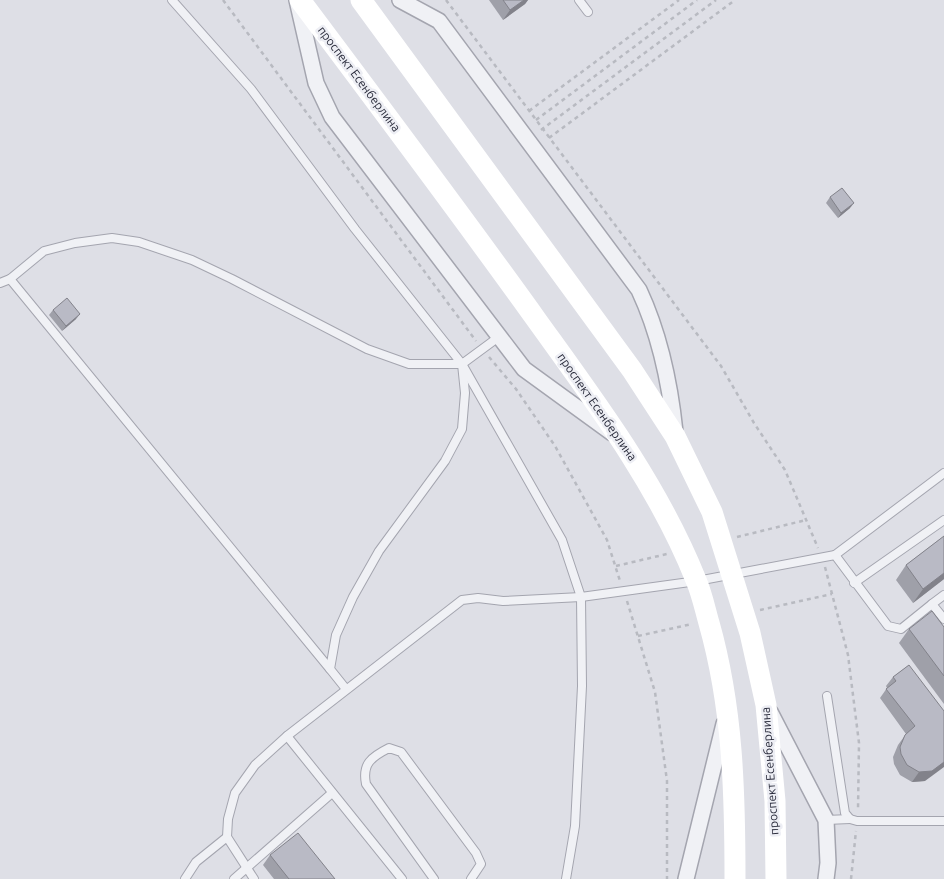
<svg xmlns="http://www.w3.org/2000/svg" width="944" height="879" font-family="Ubuntu,sans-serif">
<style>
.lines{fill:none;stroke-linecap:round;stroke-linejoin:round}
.lane-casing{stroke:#a4a5af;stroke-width:10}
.street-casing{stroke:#a4a5af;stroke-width:18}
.path{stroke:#b8bac1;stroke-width:2.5;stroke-dasharray:4 4;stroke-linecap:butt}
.lane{stroke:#f0f1f5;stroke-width:8}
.street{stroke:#f0f1f5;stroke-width:15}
.secondary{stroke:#fff;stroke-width:21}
.wall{fill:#9fa0a9}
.shaded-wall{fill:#82828a}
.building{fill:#b9bac5;stroke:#82828a}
.labels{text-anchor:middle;stroke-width:5;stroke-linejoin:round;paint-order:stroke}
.street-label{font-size:12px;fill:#292b3b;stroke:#edeef4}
</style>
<rect width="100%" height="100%" fill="#dedfe6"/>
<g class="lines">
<defs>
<g id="lane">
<polyline points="172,0 251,89 355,229 462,364 562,540 581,597 582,686 575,826 566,879"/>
<polyline points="579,0 588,12"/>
<polyline points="10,279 330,669"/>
<polyline points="0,283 10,279 44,251 75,243 112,238 139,242 192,260 232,279 367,349 409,364 462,364"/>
<polyline points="835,555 944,473"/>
<polyline points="854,583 944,520"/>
<polyline points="944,595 932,604 944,619"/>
<polyline points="346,689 330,669 336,635 353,597 379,551 445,461 462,429 465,393 462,364 500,336"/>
<polyline points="827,696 845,813 850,819 857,821 944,821"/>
<polyline points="287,736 402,879"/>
<polyline points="826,820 850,819"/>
<polyline points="185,879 196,862 227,837"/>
<polyline points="234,879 332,793"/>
<polyline points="254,879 227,837 228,819 235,793 255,765 287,736 462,600 478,598 503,601 581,597 697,581 835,555 888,626 901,629 932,604"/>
<path d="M 434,879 L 366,784 C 362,764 371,757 389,748 L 401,752 L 476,853 L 481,864 L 471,879"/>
</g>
<g id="street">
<polyline points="297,0 316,83 332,117 524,369 612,433"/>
<path d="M 400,0 L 439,21 L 639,290 C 660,335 670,383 675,432"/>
<polyline points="770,712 826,820 828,863 826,879"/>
<polyline points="686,879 724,724"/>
</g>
</defs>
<use href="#lane" class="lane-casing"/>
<use href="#street" class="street-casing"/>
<g class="path">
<polyline points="223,0 476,341"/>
<polyline points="446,0 721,366 754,423 785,470 818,548"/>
<polyline points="529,111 679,0"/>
<polyline points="536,120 697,0"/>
<polyline points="541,130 716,0"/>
<polyline points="549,138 735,0"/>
<polyline points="489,357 516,389 555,446 607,540 620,581"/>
<polyline points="737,537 806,520"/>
<polyline points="616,566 667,554"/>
<polyline points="825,567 848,655 859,743 858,810"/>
<polyline points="627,601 655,692 667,781 667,879"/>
<polyline points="760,610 832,594"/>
<polyline points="638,636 692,624"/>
<polyline points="851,879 856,831"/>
</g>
<use href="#lane" class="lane"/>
<use href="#street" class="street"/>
<g class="secondary">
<path d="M 300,0 C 380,107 460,213 538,322 C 597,404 658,485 696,580 C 702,594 705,609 709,623 C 733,708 735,792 735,879"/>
<polyline points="361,0 632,370 675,436 712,512 750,633 766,705 775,801 776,879"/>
</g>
</g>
<g class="wall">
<polygon points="489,0 528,0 525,4 503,20"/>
<polygon points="830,197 850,208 838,218 826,203"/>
<polygon points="53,310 76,319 62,331 49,315"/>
<polygon points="944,536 944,579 913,603 896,580 906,565"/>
<polygon points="944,627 944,704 899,643 909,629"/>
<polygon points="909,665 925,781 912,782 900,775 894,764 893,757 898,745 906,734 880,698 887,688 886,686 893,677"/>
<polygon points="270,855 335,879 274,879 263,865"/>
</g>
<g class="shaded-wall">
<polygon points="524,0 528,0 525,4 503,20 510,10"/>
<polygon points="854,203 850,208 838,218 841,213"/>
<polygon points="80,314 76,319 62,331 66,326"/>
<polygon points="944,573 944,579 913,603 923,589"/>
<polygon points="944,762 944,767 925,781 912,782 919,772"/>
</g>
<g class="building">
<polygon points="503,0 524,0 510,10"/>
<polygon points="842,188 854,203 841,213 830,197"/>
<polygon points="67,298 80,314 66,326 53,310"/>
<polygon points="944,536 944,573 923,589 906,565"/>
<polygon points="932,611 944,627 944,676 909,629"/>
<polygon points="909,665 944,711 944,762 932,771 919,772 907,765 901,754 900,747 905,735 915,726 886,689 896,681 893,677"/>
<polygon points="298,833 335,879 289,879 270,855"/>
</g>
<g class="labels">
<g class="street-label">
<text transform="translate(359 79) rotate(53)" y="4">проспект Есенберлина</text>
<text transform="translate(597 407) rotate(55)" y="4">проспект Есенберлина</text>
<text transform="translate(770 771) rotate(-94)" y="4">проспект Есенберлина</text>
</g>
</g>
</svg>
